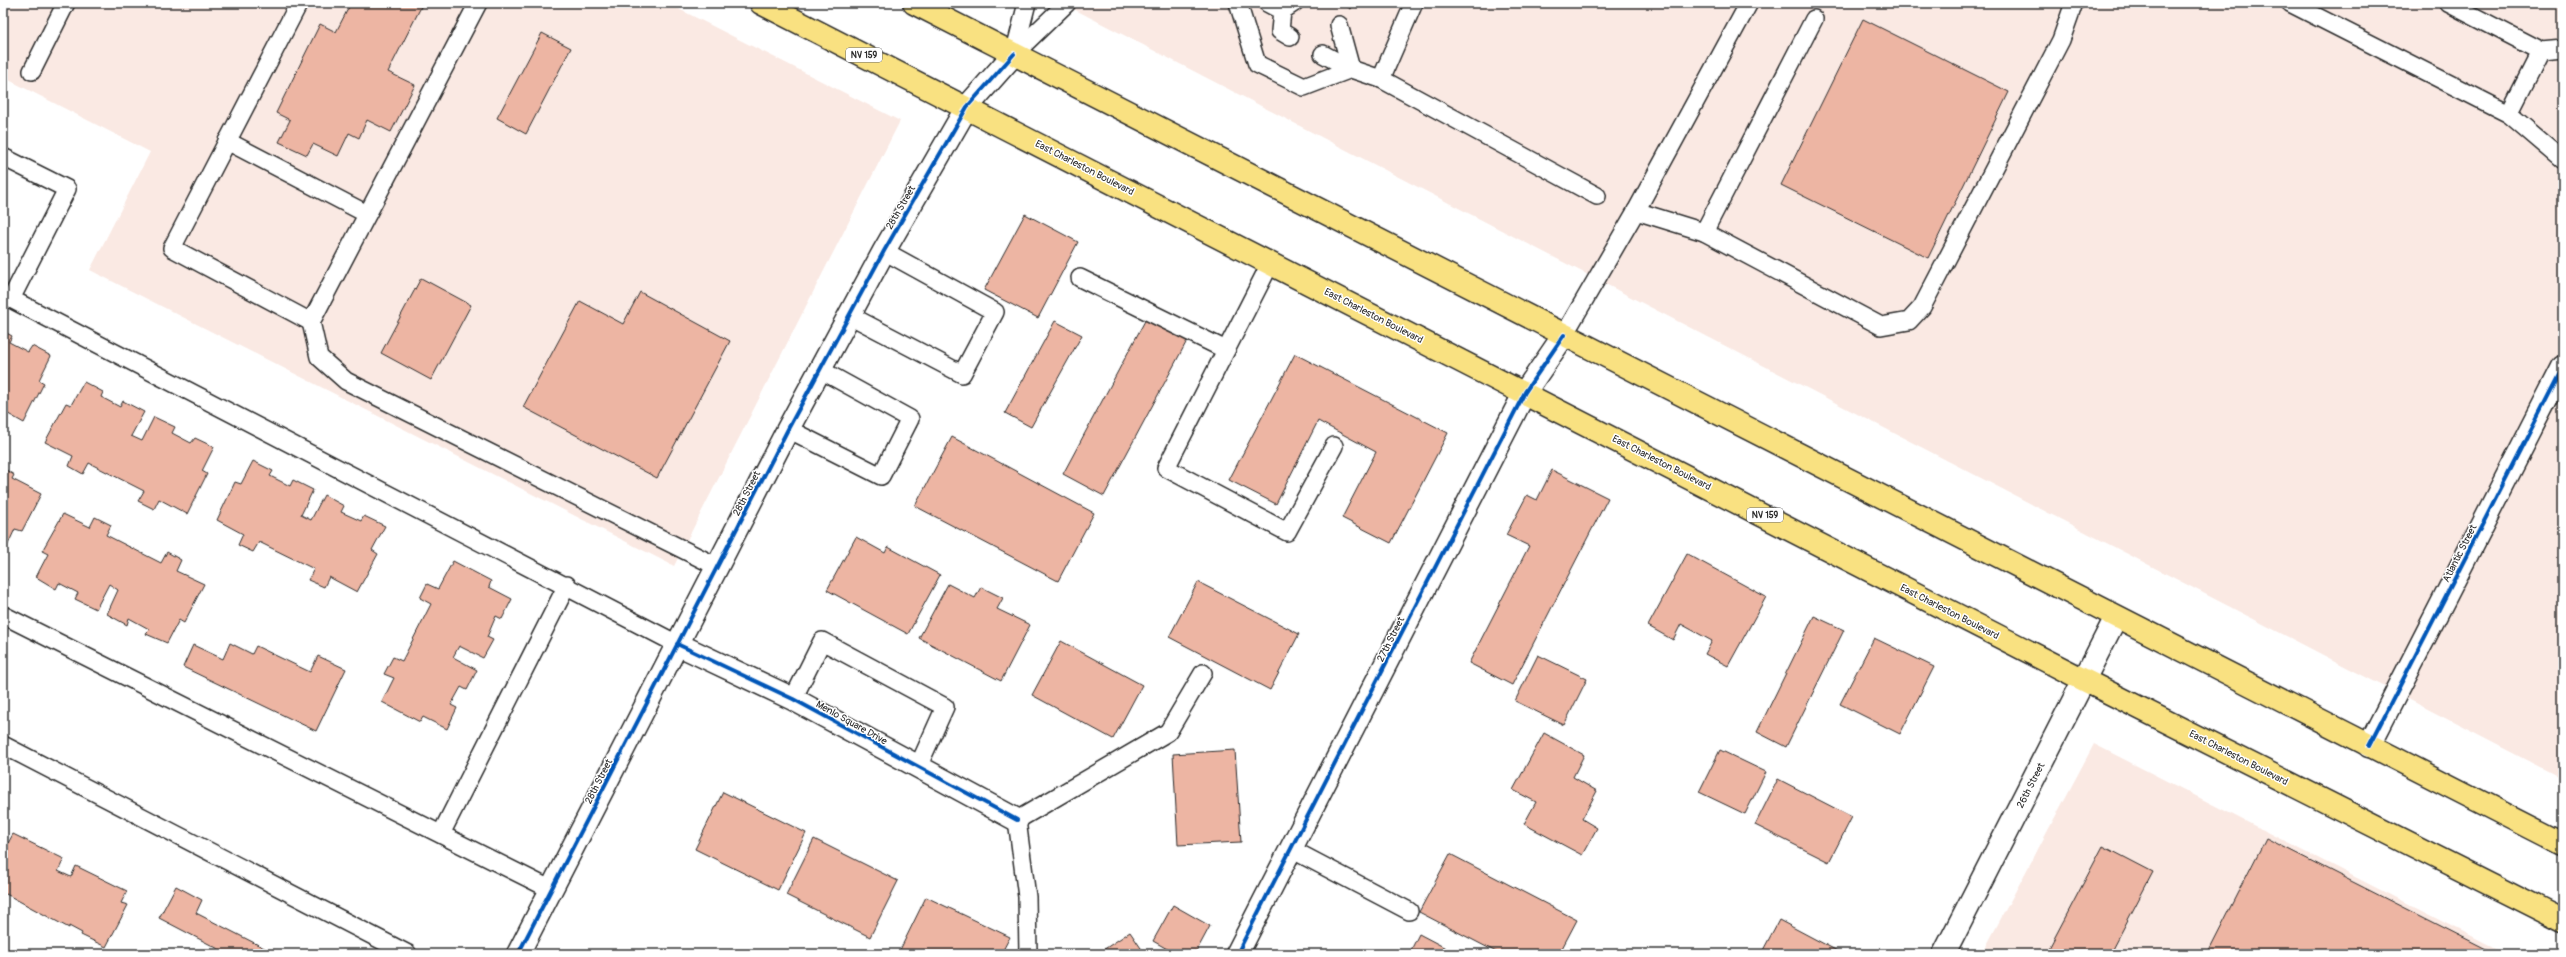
<svg xmlns="http://www.w3.org/2000/svg" width="2566" height="957" font-family="Pangolin,sans-serif">
<style>
.built{fill:#fae9e3}
.building{fill:#edb5a3;stroke:#2b2b2b}
.lines{fill:none;stroke-linecap:round;stroke-linejoin:round}
.service-casing{stroke:#2b2b2b;stroke-width:20}
.minor-casing{stroke:#2b2b2b;stroke-width:25}
.tertiary-casing{stroke:#2b2b2b;stroke-width:25}
.primary-casing{stroke:#2b2b2b;stroke-width:25}
.service{stroke:#fff;stroke-width:17}
.minor{stroke:#fff;stroke-width:22}
.tertiary{stroke:#fff;stroke-width:22}
.primary{stroke:#f9e181;stroke-width:22}
.cycleway-casing{stroke:#fff;stroke-width:6}
.cycleway{stroke:#0057b8;stroke-width:4}
.labels{text-anchor:middle;stroke-width:3;stroke-linejoin:round;paint-order:stroke}
.shield{fill:#fff;stroke:#6b6b6b;stroke-width:1}
.shield-label{font-size:9px;font-weight:bold;fill:#2b2b2b}
.street-label{font-size:10px;fill:#2b2b2b;stroke:#fff}
</style>
<rect width="100%" height="100%" fill="#fff"/>
<filter id="ink" filterUnits="userSpaceOnUse"><feTurbulence type="fractalNoise" baseFrequency=".025" numOctaves="2"/><feDisplacementMap in="SourceGraphic" scale="8" xChannelSelector="R" yChannelSelector="G"/><feConvolveMatrix kernelMatrix="1 2 1 2 8 2 1 2 1" color-interpolation-filters="sRGB"/></filter>
<g filter="url(#ink)">
<g class="built">
<polygon points="3,3 667,3 900,121 674,566 90,270 150,152 3,77"/>
<polygon points="1062,3 2563,3 2563,779"/>
<polygon points="2094,744 2506,954 1982,954"/>
</g>
<g class="building">
<polygon points="351,3 423,3 388,72 415,85 391,132 367,120 359,138 349,133 338,156 313,144 307,155 279,142 290,120 276,113 320,24 336,32"/>
<polygon points="1340,3 1355,3 1351,9"/>
<polygon points="1863,19 2009,92 1928,258 1781,185"/>
<polygon points="542,33 571,48 526,134 497,118"/>
<polygon points="1025,214 1078,242 1038,318 984,290"/>
<polygon points="421,278 471,305 431,380 381,353"/>
<polygon points="640,292 730,341 657,478 523,407 580,301 623,324"/>
<polygon points="1147,317 1188,339 1104,496 1063,474"/>
<polygon points="1055,321 1082,335 1031,427 1005,413"/>
<polygon points="3,331 12,336 9,342 28,352 32,346 51,356 39,380 44,383 24,423 3,411"/>
<polygon points="1295,354 1448,433 1391,543 1342,518 1376,452 1318,421 1276,504 1229,480"/>
<polygon points="84,382 103,392 101,397 120,407 123,401 144,412 131,436 142,441 154,417 175,427 172,433 191,443 195,438 214,447 202,471 207,474 187,514 159,499 154,509 138,501 144,491 89,463 83,474 69,466 73,456 45,442 66,403 71,405"/>
<polygon points="952,437 1094,513 1058,581 915,506"/>
<polygon points="253,461 273,471 270,476 290,486 293,480 313,490 301,515 311,520 324,495 344,506 341,512 361,521 364,516 385,526 372,550 378,554 357,592 329,577 324,587 308,580 314,569 259,542 253,552 238,545 243,534 217,520 235,482 241,484"/>
<polygon points="3,468 14,475 12,479 41,494 22,531 15,529 4,553"/>
<polygon points="1552,470 1608,498 1512,685 1469,663 1529,546 1506,535 1527,495 1537,500"/>
<polygon points="63,514 90,527 95,517 111,525 106,535 161,563 167,552 181,560 176,571 204,584 184,623 179,620 167,643 146,634 149,629 129,618 127,625 107,614 118,590 109,584 96,609 75,599 78,593 59,583 56,589 36,577 48,554 42,551"/>
<polygon points="856,537 885,553 888,547 940,575 908,634 827,590"/>
<polygon points="1687,554 1766,597 1728,666 1705,654 1712,641 1681,624 1673,640 1648,626"/>
<polygon points="453,561 491,581 489,587 512,599 502,619 496,616 487,637 493,640 483,658 459,646 453,657 477,670 467,690 461,687 451,705 457,708 447,729 423,717 420,722 382,702 394,678 384,674 393,657 402,661 431,604 420,598 427,584 438,589"/>
<polygon points="1198,582 1299,634 1270,690 1169,637"/>
<polygon points="948,584 975,598 981,587 1003,598 997,609 1030,625 1001,681 919,638"/>
<polygon points="1814,616 1844,630 1786,747 1757,732"/>
<polygon points="1874,638 1934,667 1900,734 1840,704"/>
<polygon points="1061,641 1142,685 1113,739 1032,695"/>
<polygon points="230,643 252,654 256,646 310,672 318,656 346,669 316,731 183,667 193,645 223,659"/>
<polygon points="1538,655 1587,679 1564,725 1515,701"/>
<polygon points="1544,733 1584,755 1573,777 1597,791 1582,819 1597,828 1582,855 1524,824 1536,802 1513,790"/>
<polygon points="1235,750 1241,842 1178,845 1173,754"/>
<polygon points="1720,750 1766,772 1745,814 1699,792"/>
<polygon points="1778,779 1852,817 1829,862 1755,825"/>
<polygon points="723,792 806,833 778,890 695,849"/>
<polygon points="13,834 64,859 58,871 71,877 76,866 127,891 121,903 128,905 106,947 81,935 82,933 69,926 69,928 6,894 3,895 3,843 7,845"/>
<polygon points="2266,838 2495,954 2207,954"/>
<polygon points="814,839 898,881 870,937 786,895"/>
<polygon points="2103,846 2153,872 2110,954 2046,954"/>
<polygon points="1450,854 1577,920 1559,954 1500,954 1419,912"/>
<polygon points="176,886 202,900 196,913 276,954 228,954 159,918"/>
<polygon points="926,897 1010,937 1001,954 898,954"/>
<polygon points="1173,905 1210,926 1195,954 1176,954 1153,941"/>
<polygon points="1779,920 1843,954 1761,954"/>
<polygon points="1130,932 1145,954 1097,954"/>
<polygon points="1419,934 1457,954 1409,954"/>
</g>
<g class="lines">
<defs>
<g id="service">
<polyline points="299,3 172,248 311,322 478,3"/>
<polyline points="1238,3 1257,64 1304,87 1351,69"/>
<polyline points="1267,3 1282,11"/>
<polyline points="2290,3 2509,114 2563,160"/>
<polyline points="2448,3 2541,51"/>
<polyline points="1282,11 1280,31 1290,37"/>
<polyline points="1282,11 1294,3"/>
<polyline points="1339,25 1351,69"/>
<polyline points="1014,54 1067,3"/>
<polyline points="1014,54 1027,3"/>
<polyline points="1323,54 1351,69 1381,79 1597,196"/>
<polyline points="32,71 66,3"/>
<polyline points="1381,79 1414,3"/>
<polyline points="2509,114 2541,51 2563,49"/>
<polyline points="227,141 367,214"/>
<polyline points="3,157 67,189 11,299 677,644"/>
<polyline points="1636,211 1704,232 1881,326 1909,321 1922,307 2061,40 2074,3"/>
<polyline points="1704,232 1814,19"/>
<polyline points="1271,262 1166,468 1287,532 1334,446"/>
<polyline points="1080,278 1226,350"/>
<polyline points="849,315 962,374 995,312 884,251"/>
<polyline points="311,322 319,357 346,381 718,567"/>
<polyline points="1564,335 1636,211 1749,3"/>
<polyline points="788,429 881,476 910,419 819,369"/>
<polyline points="3,615 552,890"/>
<polyline points="793,699 822,641 945,707 918,767"/>
<polyline points="3,745 408,954"/>
<polyline points="441,834 567,585"/>
<polyline points="1291,849 1409,911"/>
<polyline points="1028,954 1027,897 1017,820 1168,732 1203,673"/>
</g>
<g id="minor">
<polyline points="677,644 793,699 1017,820"/>
<polyline points="2369,746 2563,367"/>
<polyline points="1237,954 1525,392 1564,335"/>
<polyline points="1944,954 2116,617"/>
</g>
<polyline id="tertiary" points="518,954 788,429 884,251 967,107 1014,54"/>
<g id="primary">
<polyline points="761,3 2084,680 2563,921"/>
<polyline points="914,3 2563,844"/>
</g>
</defs>
<use href="#service" class="service-casing"/>
<use href="#minor" class="minor-casing"/>
<use href="#tertiary" class="tertiary-casing"/>
<use href="#primary" class="primary-casing"/>
<use href="#service" class="service"/>
<use href="#minor" class="minor"/>
<use href="#tertiary" class="tertiary"/>
<use href="#primary" class="primary"/>
<defs>
<g id="cycleway">
<polyline points="677,644 793,699 1017,820"/>
<polyline points="2369,746 2563,367"/>
<polyline points="518,954 788,429 884,251 967,107 1014,54"/>
<polyline points="1237,954 1525,392 1564,335"/>
</g>
</defs>
<use href="#cycleway" class="cycleway-casing"/>
<use href="#cycleway" class="cycleway"/>
</g>
</g>
<g class="labels">
<g class="shield">
<rect x="846" y="48" width="36" height="14" rx="3"/>
<rect x="1747" y="508" width="36" height="14" rx="3"/>
</g>
<g class="shield-label">
<text x="864" y="58">NV 159</text>
<text x="1765" y="518">NV 159</text>
</g>
<g class="street-label">
<text transform="translate(1085 167) rotate(27)" y="4">East Charleston Boulevard</text>
<text transform="translate(900 207) rotate(-60)" y="4">28th Street</text>
<text transform="translate(1374 315) rotate(27)" y="4">East Charleston Boulevard</text>
<text transform="translate(1662 462) rotate(27)" y="4">East Charleston Boulevard</text>
<text transform="translate(746 493) rotate(-63)" y="4">28th Street</text>
<text transform="translate(2459 553) rotate(-63)" y="4">Atlantic Street</text>
<text transform="translate(1950 611) rotate(27)" y="4">East Charleston Boulevard</text>
<text transform="translate(1390 639) rotate(-63)" y="4">27th Street</text>
<text transform="translate(852 722) rotate(29)" y="4">Menlo Square Drive</text>
<text transform="translate(2239 757) rotate(27)" y="4">East Charleston Boulevard</text>
<text transform="translate(598 781) rotate(-63)" y="4">28th Street</text>
<text transform="translate(2030 785) rotate(-63)" y="4">26th Street</text>
</g>
</g>
<rect width="2566" height="957" fill="none" stroke="#fff" stroke-width="16"/>
<rect x="8" y="8" width="2550" height="941" fill="none" stroke="#2b2b2b" stroke-width="1.5" filter="url(#ink)"/>
</svg>
